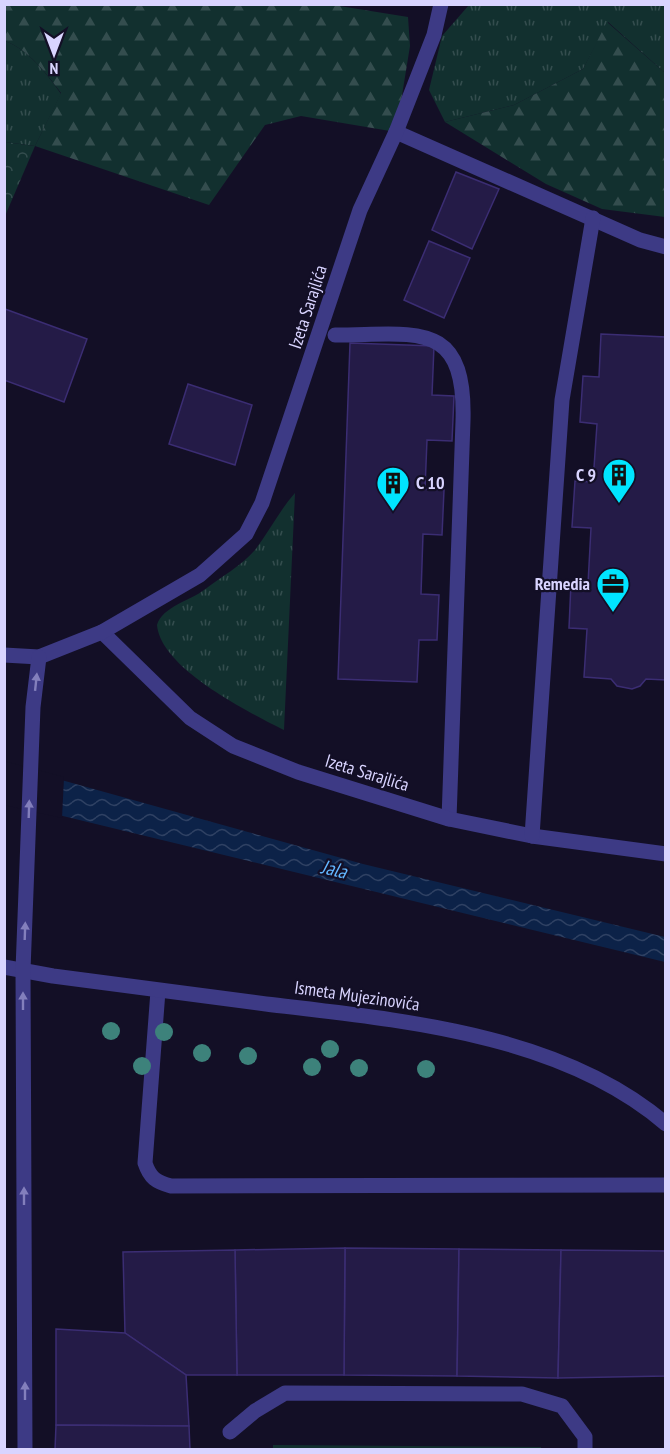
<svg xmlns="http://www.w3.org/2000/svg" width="670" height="1454" font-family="'PT Sans Narrow',sans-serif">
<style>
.grass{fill:url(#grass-tufts)}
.forest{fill:url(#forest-firs)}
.park{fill:url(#park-crowns)}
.water{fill:url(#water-waves)}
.pier{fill:#130f26}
.building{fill:#241b47;stroke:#3b2d73;stroke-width:1.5}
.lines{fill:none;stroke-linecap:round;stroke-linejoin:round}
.service{stroke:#3d3a85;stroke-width:15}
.minor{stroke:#3d3a85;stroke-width:15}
.tree{fill:#3d827b}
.oneway{fill:#837fbc}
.labels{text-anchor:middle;stroke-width:4.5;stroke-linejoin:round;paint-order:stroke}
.street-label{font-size:18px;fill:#d9d4ff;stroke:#130f26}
.poi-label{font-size:18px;font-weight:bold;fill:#d9d4ff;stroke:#130f26;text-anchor:end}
.water-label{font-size:20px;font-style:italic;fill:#62b6ff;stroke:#130f26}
</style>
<defs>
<pattern id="grass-tufts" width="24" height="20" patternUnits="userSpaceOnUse" patternTransform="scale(1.5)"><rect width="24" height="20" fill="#12302f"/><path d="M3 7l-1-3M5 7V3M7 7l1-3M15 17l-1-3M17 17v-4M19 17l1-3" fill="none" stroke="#344d4e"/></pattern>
<pattern id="forest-firs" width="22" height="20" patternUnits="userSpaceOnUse" patternTransform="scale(1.5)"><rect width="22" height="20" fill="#12302f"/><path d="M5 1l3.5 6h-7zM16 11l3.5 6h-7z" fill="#344d4e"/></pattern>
<pattern id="park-crowns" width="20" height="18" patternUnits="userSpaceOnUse" patternTransform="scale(1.5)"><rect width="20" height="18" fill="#12302f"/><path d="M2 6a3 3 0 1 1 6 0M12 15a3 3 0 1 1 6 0" fill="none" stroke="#344d4e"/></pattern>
<pattern id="water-waves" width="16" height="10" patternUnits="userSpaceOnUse" patternTransform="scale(1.5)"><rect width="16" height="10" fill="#0c2248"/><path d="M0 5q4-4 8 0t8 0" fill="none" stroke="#2f4163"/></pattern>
</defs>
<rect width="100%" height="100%" fill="#130f26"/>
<g class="grass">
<polygon points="469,5 665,5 665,73 608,22 583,69 514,105 445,122 429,90 442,36"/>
<path d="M 5,41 C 28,49 47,74 61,94 L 35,146 L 5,142 Z"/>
<path d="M 295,493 L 284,730 C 249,712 161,669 157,625 C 162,607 191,600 204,590 C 221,577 241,566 255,550 C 269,532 279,511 295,493 Z"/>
</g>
<g class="forest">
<path d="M 327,4 L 408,17 L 410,46 L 396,132 L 301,116 L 265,125 L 209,205 L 35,146 L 61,93 C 47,74 28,49 5,41 L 5,5 Z"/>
<polygon points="607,22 665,73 665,217 602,209 546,184 445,122 514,105 583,69"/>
</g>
<g class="park">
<polygon points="5,142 35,146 5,216 4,142"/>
<polygon points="273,1445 541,1447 541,1449 273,1450"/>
</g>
<polygon class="water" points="4,764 363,864 665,937 665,962 5,802"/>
<polygon class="pier" points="4,761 64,777 62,818 4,805"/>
<g class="building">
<polygon points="456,172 499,189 472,249 432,230"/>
<polygon points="429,241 470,258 444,318 404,300"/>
<polygon points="5,309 87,339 64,402 4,380"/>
<polygon points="601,334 666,337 666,680 646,679 640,686 632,689 617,686 611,679 584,677 587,629 569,628 571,583 588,584 591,528 572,527 575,481 593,482 597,424 580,422 583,376 599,377"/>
<polygon points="350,343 434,346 432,395 454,396 452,441 427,440 425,489 444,490 442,535 423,534 421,594 439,595 437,640 419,640 417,682 338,679"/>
<polygon points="188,384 252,405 235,465 169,444"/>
<polygon points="345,1248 459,1249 457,1376 344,1375"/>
<polygon points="345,1248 344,1375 237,1375 235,1250"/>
<polygon points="459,1249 561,1250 558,1378 457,1376"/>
<polygon points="235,1250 237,1375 186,1375 125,1333 123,1252"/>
<polygon points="561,1250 666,1251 666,1376 558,1378"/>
<polygon points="56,1329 125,1333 186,1375 189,1426 56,1425"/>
<polygon points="56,1425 189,1426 190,1450 55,1450"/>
</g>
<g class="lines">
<g class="service">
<polyline points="396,132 640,240 666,247"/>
<path d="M 335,335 C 415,335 466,318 463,421 L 449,819"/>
<polyline points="102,632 190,718 233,746 298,772 449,819 532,836 666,854"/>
<polyline points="532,836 562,400 593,218"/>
<path d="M 158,991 L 145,1163 C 150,1178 156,1182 171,1186 L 666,1185"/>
<polyline points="230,1432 255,1411 285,1393 522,1394 562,1406 585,1437 585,1450"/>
</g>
<g class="minor">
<polyline points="4,655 39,657 102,632 200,575 246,534 262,503 360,210 396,132 434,35 441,4"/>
<path d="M 4,967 L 53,976 C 124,986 195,995 266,1004 C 399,1020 560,1033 666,1124"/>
<polyline points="25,1450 23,970 33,707 39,657"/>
</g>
</g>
<g class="tree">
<circle cx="111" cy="1031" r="9"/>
<circle cx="164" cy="1032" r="9"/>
<circle cx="330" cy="1049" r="9"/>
<circle cx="202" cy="1053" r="9"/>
<circle cx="248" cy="1056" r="9"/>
<circle cx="142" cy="1066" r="9"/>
<circle cx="312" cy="1067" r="9"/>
<circle cx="359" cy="1068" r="9"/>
<circle cx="426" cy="1069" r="9"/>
</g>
<defs><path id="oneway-solid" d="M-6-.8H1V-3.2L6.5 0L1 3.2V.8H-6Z" transform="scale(1.5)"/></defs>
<g class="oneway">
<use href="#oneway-solid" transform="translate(36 682) rotate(-84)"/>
<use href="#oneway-solid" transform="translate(29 809) rotate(-88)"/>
<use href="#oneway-solid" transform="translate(25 931) rotate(-88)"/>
<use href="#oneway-solid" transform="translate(23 1001) rotate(-90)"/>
<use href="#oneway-solid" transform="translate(24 1196) rotate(-90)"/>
<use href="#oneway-solid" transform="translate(25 1391) rotate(-90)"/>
</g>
<defs>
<symbol id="building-pin" viewBox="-11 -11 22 30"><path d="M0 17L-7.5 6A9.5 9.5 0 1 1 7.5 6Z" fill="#00e5ff" stroke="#130f26"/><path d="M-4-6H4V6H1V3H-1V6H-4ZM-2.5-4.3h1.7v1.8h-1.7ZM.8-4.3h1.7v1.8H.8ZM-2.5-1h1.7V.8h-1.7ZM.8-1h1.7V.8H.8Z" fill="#111"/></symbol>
<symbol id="office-pin" viewBox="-11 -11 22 30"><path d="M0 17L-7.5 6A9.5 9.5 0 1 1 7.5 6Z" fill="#00e5ff" stroke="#130f26"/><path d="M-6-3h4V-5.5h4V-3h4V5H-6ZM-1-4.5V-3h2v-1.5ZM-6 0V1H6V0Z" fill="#111"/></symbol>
</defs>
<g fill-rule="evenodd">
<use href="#building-pin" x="600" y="456" width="38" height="52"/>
<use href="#building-pin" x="374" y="464" width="38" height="52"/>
<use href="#office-pin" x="594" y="565" width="38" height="52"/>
</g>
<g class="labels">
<g class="street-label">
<text transform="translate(308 307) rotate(-72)" y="6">Izeta Sarajlića</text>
<text transform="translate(367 773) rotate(17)" y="6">Izeta Sarajlića</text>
<text transform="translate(357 996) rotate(8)" y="6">Ismeta Mujezinovića</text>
</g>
<g class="poi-label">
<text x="596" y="481">C 9</text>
<text x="416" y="489" text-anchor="start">C 10</text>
<text x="590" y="590">Remedia</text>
</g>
<g class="water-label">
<text transform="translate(334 869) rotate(13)" y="7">Jala</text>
</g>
</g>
<rect width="670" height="1454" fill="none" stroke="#d9d4ff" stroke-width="12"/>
<g transform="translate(54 54) rotate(180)" stroke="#130f26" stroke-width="4.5" paint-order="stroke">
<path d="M0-4.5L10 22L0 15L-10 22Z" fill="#d9d4ff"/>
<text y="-9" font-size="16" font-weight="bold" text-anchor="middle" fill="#d9d4ff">N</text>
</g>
</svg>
